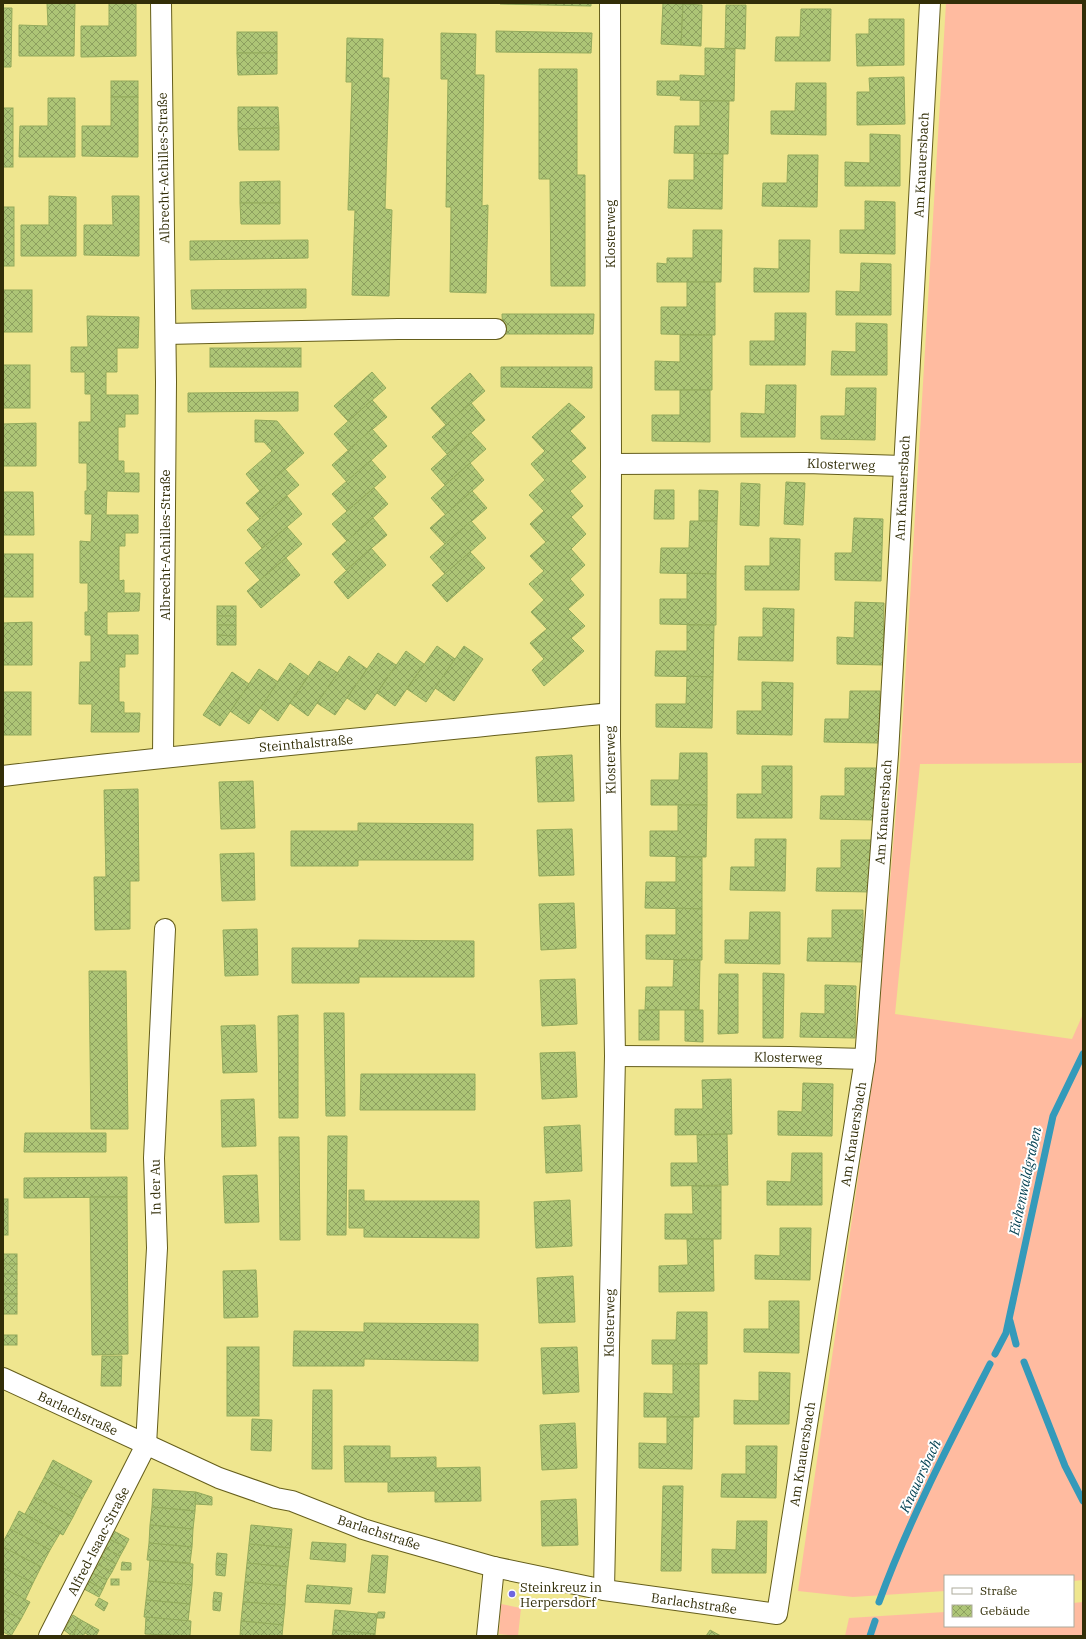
<svg xmlns="http://www.w3.org/2000/svg" width="1086" height="1639" font-family="'IBM Plex Serif',serif">
<style>
.grass{fill:#ffbba0}
.lines{fill:none;stroke-linecap:round;stroke-linejoin:round}
.stream{stroke:#349aba;stroke-width:7}
.building{fill:url(#building-cross-hatch);stroke:#93aa5c}
.minor-casing{stroke:#655e1b;stroke-width:22}
.minor{stroke:#fff;stroke-width:20}
.poi-dot{fill:#6f65e0;stroke:#fff;stroke-width:1.5}
.labels{text-anchor:middle;stroke-width:4;stroke-linejoin:round;paint-order:stroke}
.street-label{font-size:13px;fill:#322e08;stroke:#fff}
.poi-label{font-size:13px;fill:#322e08;stroke:#fff;text-anchor:start}
.water-label{font-size:14px;font-style:italic;fill:#013f50;stroke:#fff}
</style>
<defs>
<pattern id="building-cross-hatch" width="8" height="8" patternUnits="userSpaceOnUse"><rect width="8" height="8" fill="#adc576"/><path d="M0 0l8 8M0 8l8-8" fill="none" stroke="#8da05f"/></pattern>
</defs>
<rect width="100%" height="100%" fill="#efe68f"/>
<g class="grass">
<polygon points="946,3 1083,3 1083,763 920,764 895,1014 1072,1039 1083,1014 1083,1580 1073,1581 1073,1576 945,1576 945,1591 853,1597 798,1591 874,1068 900,764"/>
<polygon points="1083,1602 1083,1636 845,1636 849,1618 945,1612 945,1626 1073,1626 1073,1603"/>
<polygon points="501,1604 521,1608 518,1636 499,1634"/>
</g>
<g class="lines">
<g class="stream">
<polyline points="1010,1321 1016,1344"/>
<polyline points="995,1354 1006,1333 1053,1116 1083,1054"/>
<polyline points="1024,1362 1065,1466 1083,1501"/>
<path d="M 879,1602 C 909,1520 950,1442 990,1364"/>
<polyline points="870,1636 875,1621"/>
</g>
</g>
<g class="building">
<polygon points="47,3 75,3 74,56 19,56 19,25 48,26"/>
<polygon points="109,3 136,3 136,56 81,57 81,26 109,26"/>
<polygon points="500,3 591,3 591,6 500,4"/>
<polygon points="663,3 683,4 681,45 661,44"/>
<polygon points="683,4 702,5 701,46 681,45"/>
<polygon points="726,5 746,5 745,49 725,48"/>
<polygon points="3,8 12,8 11,67 3,67"/>
<polygon points="801,9 831,9 830,61 775,61 776,37 800,37"/>
<polygon points="869,19 904,19 904,65 857,66 856,34 869,34"/>
<polygon points="496,31 592,33 591,53 496,52"/>
<rect x="237" y="32" width="40" height="21"/>
<polygon points="441,33 476,34 475,75 484,75 482,206 488,205 486,293 450,292 451,207 446,207 448,79 441,79"/>
<polygon points="347,38 383,39 382,78 389,78 385,209 392,210 389,296 352,295 355,210 348,210 352,82 346,82"/>
<polygon points="705,48 735,49 734,101 680,100 681,96 657,95 657,81 680,81 680,75 705,76"/>
<polygon points="237,53 277,53 277,74 238,75"/>
<polygon points="539,69 577,69 577,175 585,175 585,286 551,286 550,179 539,179"/>
<polygon points="904,77 905,124 857,125 857,92 870,92 869,78"/>
<rect x="111" y="81" width="27" height="16"/>
<polygon points="796,83 826,83 826,135 771,134 771,111 795,111"/>
<polygon points="111,97 138,97 138,157 82,156 82,126 111,126"/>
<polygon points="48,98 75,98 75,157 19,157 20,126 48,126"/>
<polygon points="700,101 729,101 728,154 674,153 675,126 700,126"/>
<polygon points="238,107 278,107 279,128 238,129"/>
<rect x="3" y="108" width="10" height="59"/>
<polygon points="279,128 279,150 239,150 238,129"/>
<polygon points="870,134 900,135 900,186 845,186 845,162 870,163"/>
<polygon points="694,153 723,154 722,209 668,208 669,180 694,180"/>
<polygon points="788,155 818,155 817,207 762,206 763,183 787,183"/>
<polygon points="280,181 280,203 240,203 240,182"/>
<polygon points="49,196 76,197 76,256 21,256 21,225 49,225"/>
<polygon points="112,196 139,196 139,256 84,255 84,225 113,225"/>
<polygon points="865,201 895,202 895,254 840,253 840,230 865,230"/>
<polygon points="240,203 280,203 280,224 241,224"/>
<rect x="3" y="207" width="11" height="59"/>
<polygon points="693,230 722,230 721,282 657,282 657,263 667,264 667,258 693,258"/>
<polygon points="308,240 308,258 190,260 190,241"/>
<polygon points="779,240 810,240 809,292 754,292 754,268 779,269"/>
<polygon points="861,263 891,264 891,315 836,315 836,291 860,292"/>
<polygon points="687,282 715,282 715,335 661,334 661,307 687,307"/>
<polygon points="306,289 306,308 192,309 191,290"/>
<rect x="3" y="290" width="29" height="42"/>
<polygon points="775,313 806,313 805,365 750,365 750,341 775,341"/>
<polygon points="502,314 594,314 593,334 503,334"/>
<polygon points="87,316 139,317 138,348 117,348 117,372 106,372 106,395 138,395 138,414 125,414 125,427 118,427 118,461 124,461 124,473 139,473 139,492 107,491 106,515 138,515 138,533 125,533 125,546 119,546 119,581 124,580 124,593 140,593 139,611 107,612 107,635 138,635 138,654 125,654 125,667 119,667 119,702 124,702 124,713 140,713 139,732 91,732 92,704 79,704 80,662 91,662 91,635 85,635 85,612 88,612 88,583 80,583 80,541 91,542 92,514 85,514 85,491 87,491 87,463 79,463 79,422 91,422 91,394 85,394 85,372 71,372 71,347 88,347"/>
<polygon points="856,323 887,324 887,375 831,375 832,351 856,352"/>
<polygon points="680,335 712,335 712,390 655,390 655,361 680,362"/>
<rect x="210" y="348" width="91" height="19"/>
<rect x="3" y="365" width="27" height="43"/>
<polygon points="501,367 592,367 592,388 501,387"/>
<polygon points="372,372 386,388 348,421 334,406"/>
<polygon points="470,373 485,391 446,425 431,408"/>
<polygon points="766,385 796,385 795,437 741,437 741,413 765,414"/>
<polygon points="846,388 876,388 875,440 821,439 821,416 845,416"/>
<polygon points="680,390 710,390 710,442 652,441 652,415 680,415"/>
<polygon points="298,392 298,411 188,412 188,393"/>
<polygon points="372,400 387,417 348,450 334,434"/>
<polygon points="471,403 485,420 447,454 432,437"/>
<polygon points="569,403 585,417 570,431 586,448 571,461 586,477 570,491 583,506 571,517 586,534 571,549 585,565 570,579 584,595 568,609 585,626 571,638 584,651 544,686 532,670 544,659 530,643 547,629 531,612 544,600 529,584 544,571 530,556 546,542 530,524 544,511 529,495 545,480 531,464 545,451 532,437"/>
<polygon points="255,420 277,421 304,453 260,491 246,474 272,451 264,442 255,442"/>
<polygon points="36,423 36,466 3,466 3,424"/>
<polygon points="372,429 387,446 347,482 332,465"/>
<polygon points="471,433 486,449 445,485 431,469"/>
<polygon points="371,460 386,477 347,511 332,494"/>
<polygon points="470,463 484,480 446,515 431,498"/>
<polygon points="285,469 299,485 260,519 246,503"/>
<polygon points="786,482 805,483 803,525 784,524"/>
<polygon points="741,483 760,484 759,526 740,525"/>
<polygon points="374,488 388,504 347,541 332,524"/>
<polygon points="655,490 674,490 674,519 654,519"/>
<polygon points="699,490 718,491 717,521 699,521"/>
<polygon points="472,491 487,508 445,544 430,528"/>
<polygon points="3,492 33,492 34,535 3,535"/>
<polygon points="287,496 302,514 262,548 247,530"/>
<polygon points="373,518 387,535 346,570 332,554"/>
<polygon points="854,518 883,519 881,581 835,580 835,553 852,553"/>
<polygon points="471,521 486,538 445,574 430,557"/>
<polygon points="690,521 717,521 716,574 660,573 661,548 689,548"/>
<polygon points="287,527 302,544 260,580 245,563"/>
<polygon points="770,538 800,539 799,590 745,590 745,566 770,566"/>
<polygon points="371,548 386,565 348,599 334,582"/>
<polygon points="470,552 485,568 447,602 432,585"/>
<rect x="3" y="554" width="30" height="43"/>
<polygon points="286,558 300,575 261,608 247,591"/>
<polygon points="687,573 716,574 716,625 660,624 660,599 687,599"/>
<polygon points="855,602 884,603 883,665 837,664 837,637 854,638"/>
<rect x="217" y="606" width="19" height="10"/>
<polygon points="763,608 794,609 793,661 738,660 739,637 763,637"/>
<rect x="217" y="616" width="19" height="9"/>
<polygon points="32,622 32,665 3,665 3,623"/>
<polygon points="217,625 236,625 236,636 217,635"/>
<polygon points="687,625 714,625 713,677 655,676 656,651 687,651"/>
<polygon points="217,635 236,636 236,645 217,645"/>
<polygon points="437,646 455,659 426,702 407,689"/>
<polygon points="464,646 483,659 454,701 435,688"/>
<polygon points="406,651 424,664 395,706 377,693"/>
<polygon points="378,653 396,665 365,710 347,698"/>
<polygon points="349,656 367,669 335,715 317,703"/>
<polygon points="319,661 338,673 308,716 290,703"/>
<polygon points="290,663 308,676 278,721 260,708"/>
<polygon points="259,669 278,682 249,724 230,711"/>
<polygon points="232,672 249,684 220,726 203,715"/>
<polygon points="687,676 713,677 712,728 656,727 656,704 686,704"/>
<polygon points="762,682 793,683 792,735 737,734 737,711 762,711"/>
<polygon points="850,691 880,691 879,743 824,742 825,719 849,719"/>
<rect x="3" y="692" width="28" height="43"/>
<polygon points="680,753 707,753 707,805 651,805 651,780 679,780"/>
<polygon points="572,755 574,801 538,802 536,757"/>
<polygon points="762,766 792,766 792,818 737,818 737,794 762,794"/>
<polygon points="845,768 876,768 875,820 820,819 821,796 845,796"/>
<polygon points="253,781 255,828 221,829 219,782"/>
<polygon points="138,789 139,881 130,881 130,929 95,930 94,877 106,877 104,790"/>
<polygon points="678,805 707,805 706,857 650,856 650,831 678,831"/>
<polygon points="358,823 473,824 473,860 358,860 358,866 291,866 291,831 358,831"/>
<polygon points="572,829 574,875 539,876 537,830"/>
<polygon points="755,839 786,839 785,891 730,890 731,867 755,867"/>
<polygon points="841,840 872,840 871,892 816,891 817,868 841,868"/>
<polygon points="254,853 255,900 222,901 220,854"/>
<polygon points="676,857 702,857 702,909 645,908 646,882 676,882"/>
<polygon points="574,903 576,948 541,950 539,904"/>
<polygon points="676,908 702,909 702,960 646,959 646,935 676,935"/>
<polygon points="832,910 863,910 863,962 807,961 808,938 832,938"/>
<polygon points="750,912 780,912 780,964 725,963 725,940 749,940"/>
<polygon points="257,929 258,975 225,976 223,930"/>
<polygon points="359,940 474,941 474,977 359,977 359,983 292,983 292,948 359,948"/>
<polygon points="674,960 700,960 699,1010 645,1010 646,987 673,987"/>
<polygon points="89,971 126,971 128,1129 91,1129"/>
<polygon points="763,973 784,974 783,1038 763,1038"/>
<polygon points="719,974 738,974 738,1033 718,1034"/>
<polygon points="575,979 577,1024 542,1026 540,980"/>
<polygon points="825,985 856,986 855,1038 800,1037 801,1013 825,1014"/>
<rect x="639" y="1010" width="20" height="30"/>
<polygon points="685,1010 703,1010 703,1042 685,1041"/>
<polygon points="324,1013 344,1013 345,1116 326,1116"/>
<polygon points="298,1015 298,1118 279,1118 278,1016"/>
<polygon points="255,1025 257,1072 223,1073 221,1026"/>
<polygon points="575,1052 577,1097 542,1099 540,1053"/>
<polygon points="361,1074 475,1074 475,1110 360,1110"/>
<polygon points="731,1079 732,1134 675,1135 675,1109 703,1109 702,1080"/>
<polygon points="803,1083 833,1084 832,1136 778,1135 778,1111 802,1112"/>
<polygon points="254,1099 256,1146 222,1147 221,1100"/>
<polygon points="580,1125 582,1171 546,1173 544,1127"/>
<polygon points="25,1133 106,1133 106,1152 24,1152"/>
<polygon points="727,1134 728,1185 671,1186 671,1163 698,1163 697,1135"/>
<polygon points="328,1136 347,1136 346,1235 327,1235"/>
<polygon points="279,1137 299,1137 300,1240 280,1240"/>
<polygon points="792,1153 822,1153 822,1205 767,1205 767,1181 791,1182"/>
<polygon points="257,1175 259,1222 225,1223 223,1176"/>
<polygon points="127,1177 127,1197 24,1198 24,1178"/>
<polygon points="692,1186 721,1186 721,1239 665,1239 665,1214 693,1214"/>
<polygon points="349,1190 364,1190 364,1201 479,1201 479,1238 364,1237 364,1228 349,1228"/>
<polygon points="90,1197 127,1197 128,1354 92,1355"/>
<rect x="3" y="1199" width="5" height="36"/>
<polygon points="570,1200 572,1246 536,1248 534,1202"/>
<polygon points="780,1228 811,1228 810,1280 755,1279 755,1255 780,1256"/>
<polygon points="687,1239 713,1239 714,1291 659,1292 659,1266 688,1265"/>
<rect x="3" y="1254" width="14" height="10"/>
<rect x="3" y="1264" width="14" height="10"/>
<polygon points="256,1270 258,1317 224,1318 223,1271"/>
<rect x="3" y="1274" width="14" height="10"/>
<polygon points="573,1276 575,1322 539,1323 537,1278"/>
<rect x="3" y="1284" width="14" height="10"/>
<rect x="3" y="1294" width="14" height="10"/>
<polygon points="769,1301 799,1301 799,1353 744,1352 744,1329 769,1329"/>
<rect x="3" y="1304" width="14" height="10"/>
<polygon points="677,1312 707,1312 707,1364 652,1364 652,1340 676,1340"/>
<polygon points="364,1323 478,1324 478,1361 364,1359 364,1366 293,1366 294,1331 364,1332"/>
<rect x="3" y="1335" width="14" height="10"/>
<rect x="227" y="1347" width="32" height="69"/>
<polygon points="577,1347 579,1392 543,1394 541,1348"/>
<polygon points="102,1356 122,1356 121,1386 101,1386"/>
<polygon points="673,1364 699,1364 699,1417 644,1417 644,1393 673,1394"/>
<polygon points="759,1372 790,1373 789,1424 734,1424 734,1400 759,1401"/>
<polygon points="313,1390 332,1390 332,1469 312,1469"/>
<polygon points="667,1417 693,1417 692,1469 639,1468 639,1443 667,1444"/>
<polygon points="252,1419 272,1420 271,1451 251,1450"/>
<polygon points="575,1423 577,1468 542,1470 540,1425"/>
<polygon points="344,1446 390,1446 390,1458 436,1457 436,1468 480,1467 481,1501 435,1502 435,1491 388,1492 388,1482 345,1482"/>
<polygon points="746,1446 777,1446 776,1498 721,1497 722,1474 746,1474"/>
<polygon points="53,1460 92,1481 82,1499 44,1478"/>
<polygon points="44,1478 82,1499 73,1517 34,1497"/>
<polygon points="663,1486 683,1486 681,1571 661,1571"/>
<polygon points="153,1489 196,1492 195,1511 152,1507"/>
<polygon points="196,1492 212,1497 212,1505 195,1504"/>
<polygon points="34,1497 73,1517 63,1535 25,1514"/>
<polygon points="576,1499 578,1545 542,1546 541,1501"/>
<polygon points="152,1507 195,1511 193,1529 150,1525"/>
<polygon points="19,1511 60,1533 50,1550 10,1529"/>
<polygon points="737,1521 767,1521 766,1573 712,1573 712,1549 736,1550"/>
<polygon points="150,1525 193,1529 192,1547 149,1543"/>
<polygon points="251,1525 292,1529 290,1548 249,1544"/>
<polygon points="10,1529 50,1550 41,1567 3,1547 3,1542"/>
<polygon points="112,1530 129,1539 125,1547 107,1538"/>
<polygon points="107,1538 125,1547 120,1556 103,1547"/>
<polygon points="312,1542 346,1544 345,1562 310,1559"/>
<polygon points="149,1543 192,1547 190,1563 147,1560"/>
<polygon points="249,1544 290,1548 288,1567 247,1563"/>
<polygon points="3,1547 41,1567 33,1583 3,1568"/>
<polygon points="103,1547 120,1556 116,1564 99,1555"/>
<polygon points="217,1553 227,1554 226,1565 216,1564"/>
<polygon points="99,1555 116,1564 112,1572 95,1563"/>
<polygon points="372,1555 388,1556 385,1593 368,1592"/>
<polygon points="150,1560 193,1564 192,1585 148,1581"/>
<polygon points="122,1562 131,1563 131,1570 121,1570"/>
<polygon points="95,1563 112,1572 107,1580 90,1572"/>
<polygon points="247,1563 288,1567 286,1586 245,1582"/>
<polygon points="216,1564 226,1565 225,1576 216,1575"/>
<polygon points="3,1568 33,1583 25,1600 3,1588"/>
<polygon points="90,1572 107,1580 103,1589 86,1580"/>
<rect x="111" y="1579" width="8" height="6"/>
<polygon points="86,1580 103,1589 99,1597 82,1588"/>
<polygon points="148,1581 192,1585 190,1604 146,1600"/>
<polygon points="245,1582 286,1586 285,1605 243,1602"/>
<polygon points="307,1585 352,1588 350,1604 305,1602"/>
<polygon points="3,1588 30,1602 21,1619 3,1610"/>
<polygon points="214,1592 222,1593 221,1602 213,1601"/>
<polygon points="99,1598 108,1603 104,1611 95,1605"/>
<polygon points="146,1600 190,1604 188,1621 144,1617"/>
<polygon points="213,1601 221,1602 220,1611 213,1610"/>
<polygon points="243,1602 285,1605 283,1625 241,1621"/>
<polygon points="3,1610 21,1619 11,1636 3,1632"/>
<polygon points="335,1610 377,1614 375,1634 333,1630"/>
<polygon points="378,1612 385,1612 384,1618 377,1618"/>
<polygon points="73,1615 81,1620 72,1636 64,1630"/>
<polygon points="146,1617 191,1621 190,1636 145,1634"/>
<polygon points="81,1620 90,1625 83,1636 73,1636"/>
<polygon points="241,1621 283,1625 282,1636 240,1636"/>
<polygon points="90,1625 99,1630 96,1636 90,1636 85,1633"/>
<polygon points="333,1630 375,1634 375,1636 332,1636"/>
<polygon points="710,1630 721,1636 706,1636"/>
</g>
<g class="lines">
<defs>
<g id="minor">
<polyline points="161,3 166,382 163,757"/>
<polyline points="166,334 398,329 496,329"/>
<polyline points="611,464 806,463 903,466"/>
<path d="M 3,776 C 205,751 408,735 610,713"/>
<polyline points="615,1056 790,1057 865,1059"/>
<polyline points="3,1378 219,1478 276,1498 292,1501 363,1529 399,1540 494,1567 604,1590 777,1614 865,1059 888,754 930,3"/>
<polyline points="604,1590 615,1056 610,736 611,464 610,3"/>
<polyline points="49,1636 146,1445 157,1248 154,1158 165,929"/>
<polyline points="487,1636 494,1567"/>
</g>
</defs>
<use href="#minor" class="minor-casing"/>
<use href="#minor" class="minor"/>
</g>
<circle class="poi-dot" cx="512" cy="1594" r="4"/>
<g class="labels">
<g class="street-label">
<text transform="translate(921 165) rotate(-87)" y="5">Am Knauersbach</text>
<text transform="translate(163 168) rotate(-91)" y="5">Albrecht-Achilles-Straße</text>
<text transform="translate(610 234) rotate(-90)" y="5">Klosterweg</text>
<text transform="translate(841 464) rotate(2)" y="5">Klosterweg</text>
<text transform="translate(902 488) rotate(-87)" y="5">Am Knauersbach</text>
<text transform="translate(165 545) rotate(-90)" y="5">Albrecht-Achilles-Straße</text>
<text transform="translate(306 743) rotate(-5)" y="5">Steinthalstraße</text>
<text transform="translate(610 760) rotate(-91)" y="5">Klosterweg</text>
<text transform="translate(883 812) rotate(-86)" y="5">Am Knauersbach</text>
<text transform="translate(788 1057) rotate(1)" y="5">Klosterweg</text>
<text transform="translate(853 1134) rotate(-81)" y="5">Am Knauersbach</text>
<text transform="translate(155 1187) rotate(-91)" y="5">In der Au</text>
<text transform="translate(609 1323) rotate(-89)" y="5">Klosterweg</text>
<text transform="translate(78 1413) rotate(25)" y="5">Barlachstraße</text>
<text transform="translate(802 1454) rotate(-81)" y="5">Am Knauersbach</text>
<text transform="translate(379 1532) rotate(18)" y="5">Barlachstraße</text>
<text transform="translate(98 1541) rotate(-63)" y="5">Alfred-Isaac-Straße</text>
<text transform="translate(694 1603) rotate(8)" y="5">Barlachstraße</text>
</g>
<g class="poi-label">
<text x="520" y="1592">Steinkreuz in<tspan x="520" dy="15">Herpersdorf</tspan></text>
</g>
<g class="water-label">
<text transform="translate(1025 1181) rotate(-78)" y="5">Eichenwaldgraben</text>
<text transform="translate(920 1476) rotate(-65)" y="5">Knauersbach</text>
</g>
</g>
<rect width="1086" height="1639" fill="none" stroke="#322e08" stroke-width="8"/>
<rect x="944" y="1575" width="130" height="52" fill="#ffffff" stroke="#adab9c"/>
<rect x="952" y="1588" width="20" height="6" fill="#ffffff" stroke="#adab9c"/>
<text x="980" y="1595" font-size="12" fill="#322e08">Straße</text>
<rect x="952" y="1605" width="20" height="12" fill="url(#building-cross-hatch)" stroke="#adab9c"/>
<text x="980" y="1615" font-size="12" fill="#322e08">Gebäude</text>
</svg>
